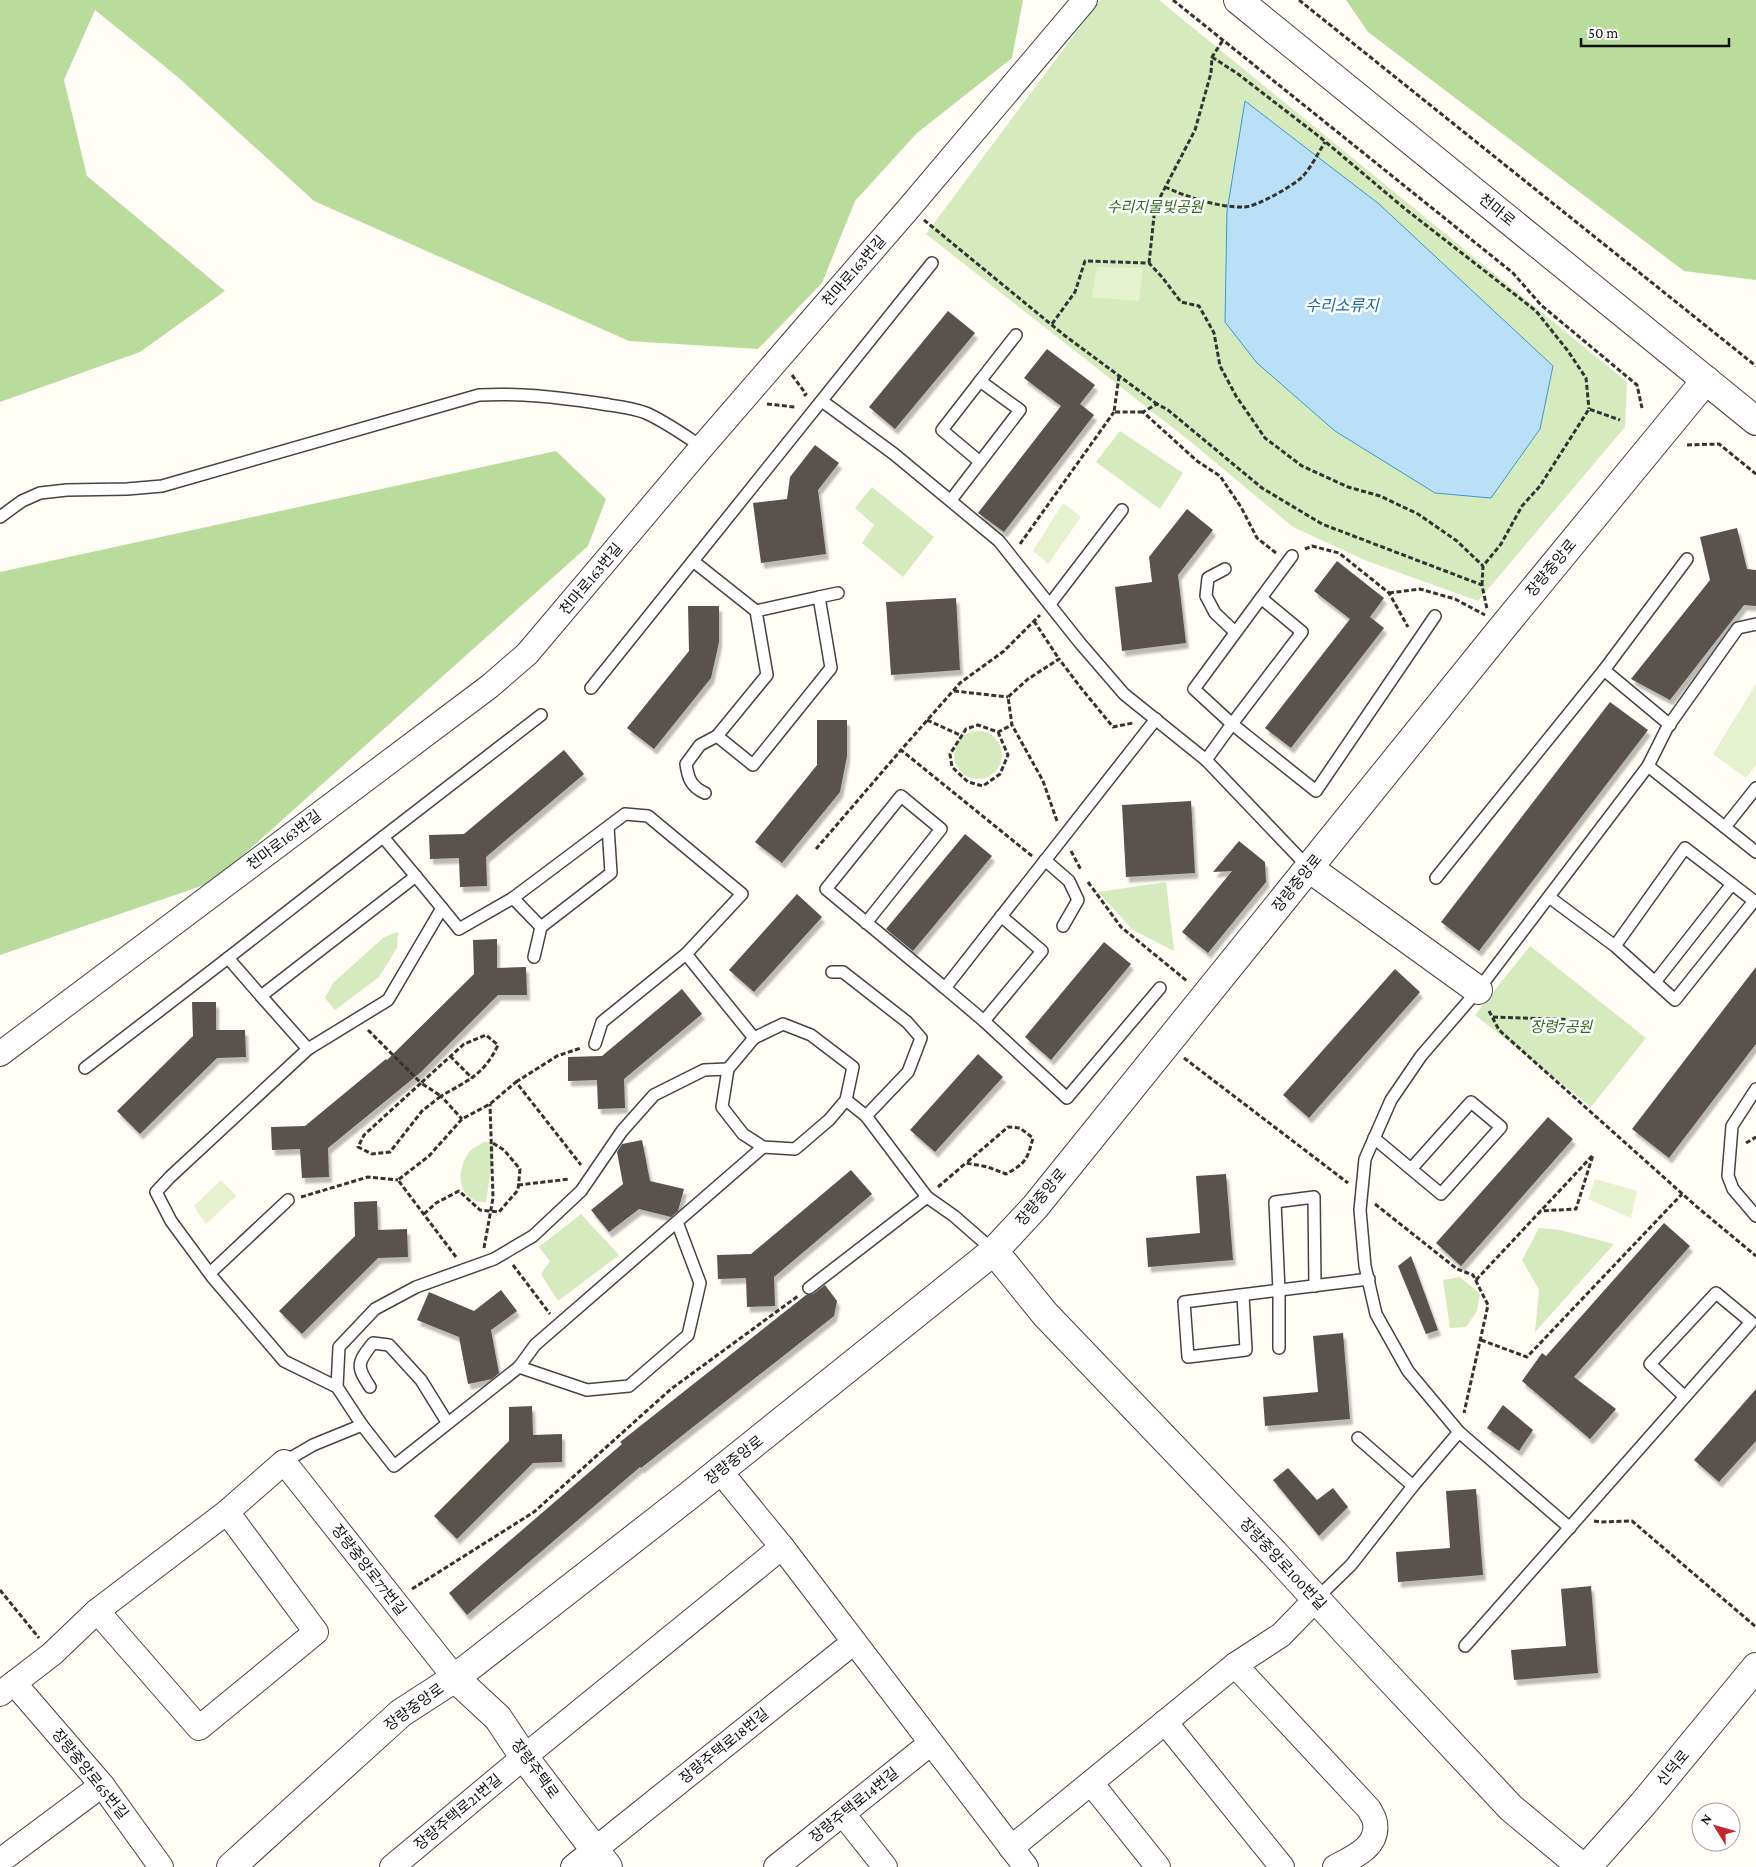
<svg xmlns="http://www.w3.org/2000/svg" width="1756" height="1867" font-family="'Crimson Pro','Noto Sans KR',serif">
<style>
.green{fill:#d5ebbd}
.forest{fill:#b9dc9c}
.pitch{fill:#e6f2cf}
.water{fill:#b9e0f7;stroke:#3f96cf}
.building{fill:#5a524d;filter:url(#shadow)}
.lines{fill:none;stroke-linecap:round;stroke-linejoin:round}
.service-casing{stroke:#444;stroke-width:14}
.minor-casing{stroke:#444;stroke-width:26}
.tertiary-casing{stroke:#444;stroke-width:30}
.path{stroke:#333;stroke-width:3;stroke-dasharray:5 2.5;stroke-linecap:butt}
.service{stroke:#fff;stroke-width:11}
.minor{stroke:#fff;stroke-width:24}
.tertiary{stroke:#fff;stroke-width:28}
.labels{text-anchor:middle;stroke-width:5;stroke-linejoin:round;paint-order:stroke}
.park-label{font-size:15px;font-style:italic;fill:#2f6b1f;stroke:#fff}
.street-label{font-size:15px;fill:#111;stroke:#fff}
.water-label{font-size:16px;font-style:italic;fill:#1768a6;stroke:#fff}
</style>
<defs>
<filter id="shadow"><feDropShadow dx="3" dy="5.5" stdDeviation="1" flood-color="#0004"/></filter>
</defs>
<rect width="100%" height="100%" fill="#fffdf5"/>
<g class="green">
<polygon points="1100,0 1159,0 1627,382 1625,427 1478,601 1367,561 1293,527 1191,442 926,234"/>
<polygon points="1120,431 1183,473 1160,509 1096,462"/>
<polygon points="872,487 934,537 903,577 862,543 874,525 855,508"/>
<circle cx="978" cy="755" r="24"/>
<polygon points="1166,882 1174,951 1133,930 1098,892"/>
<polygon points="398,932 397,948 379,977 335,1010 325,998 333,983 384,937"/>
<polygon points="1530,946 1646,1038 1591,1107 1475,1015"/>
<path d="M 483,1142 L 495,1142 L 486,1202 C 483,1202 478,1202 474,1200 C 456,1192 458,1165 470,1151 C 473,1148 479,1145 483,1142 Z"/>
<polygon points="581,1214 619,1255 558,1301 541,1274 550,1261 539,1247"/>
<polygon points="1539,1228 1560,1230 1614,1244 1535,1332 1539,1290 1522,1260"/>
<polygon points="1460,1277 1480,1294 1477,1311 1466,1327 1450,1328 1443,1280"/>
</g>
<g class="forest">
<polygon points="0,0 1023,0 1012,58 917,133 855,201 822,283 758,349 629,341 314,201 179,78 95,10 64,80 87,176 225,291 140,352 0,402"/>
<polygon points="1346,0 1756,0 1756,280 1684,271 1368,32"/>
<polygon points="556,451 606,499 588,546 213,882 0,955 0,572"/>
</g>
<g class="pitch">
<polygon points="1097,267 1143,268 1139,301 1092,297"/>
<polygon points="1063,503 1081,517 1048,564 1033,551"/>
<polygon points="1756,684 1756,765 1746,778 1713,754"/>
<polygon points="1595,1179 1637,1191 1631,1218 1588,1199"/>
<polygon points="221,1180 236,1196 206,1224 194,1206"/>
</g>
<polygon class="water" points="1245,101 1379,204 1553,366 1540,429 1491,498 1435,493 1335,431 1257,363 1225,322 1227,211"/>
<g class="building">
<polygon points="948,311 975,333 895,429 869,407"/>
<polygon points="1047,349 1095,385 1080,404 1094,415 1004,532 978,513 1061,406 1024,378"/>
<polygon points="815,445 839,463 818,490 826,554 761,563 753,503 787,499 790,477"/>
<polygon points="1187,509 1213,530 1178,575 1186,643 1122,651 1115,587 1152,582 1149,557"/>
<polygon points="1737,528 1747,569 1756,570 1756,606 1744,605 1670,700 1631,679 1710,580 1700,537"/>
<polygon points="1337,561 1384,598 1370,617 1384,628 1291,748 1265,728 1350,619 1314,591"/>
<polygon points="956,598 960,670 891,675 886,602"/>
<polygon points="688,606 719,606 719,642 711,678 654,749 627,728 689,651"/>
<polygon points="1610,702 1648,730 1479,951 1441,922"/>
<polygon points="817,720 847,720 847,756 840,792 782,863 755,842 817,765"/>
<polygon points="564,750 584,774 486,857 487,886 460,887 459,858 430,859 429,835 464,834"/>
<polygon points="1191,801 1195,873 1126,877 1122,805"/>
<polygon points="965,834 992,856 913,951 886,929"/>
<polygon points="1239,841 1265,862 1266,882 1208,953 1182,932 1232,871 1213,872"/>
<polygon points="797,894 822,917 754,992 729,970"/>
<polygon points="497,939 497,968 526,967 527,995 498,995 421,1072 328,1148 329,1177 302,1178 300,1149 272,1150 271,1127 305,1126 386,1059 387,1060 474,974 473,940"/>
<polygon points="1104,942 1131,964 1051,1060 1025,1037"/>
<polygon points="1756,967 1756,1044 1669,1158 1632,1129"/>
<polygon points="1395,969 1420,992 1309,1118 1283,1095"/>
<polygon points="682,989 702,1014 624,1079 625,1108 598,1109 597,1080 568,1081 568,1057 602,1056"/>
<polygon points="192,1002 216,1002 216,1030 245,1030 246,1057 217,1058 140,1134 117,1111 193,1036"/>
<polygon points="978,1054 1003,1077 935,1152 910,1130"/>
<polygon points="1548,1117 1573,1139 1461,1266 1436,1243"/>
<polygon points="642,1140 650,1181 684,1189 678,1211 671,1217 639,1209 609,1232 591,1210 623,1184 617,1152 622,1144"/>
<polygon points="851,1170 872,1194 774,1277 775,1306 747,1307 746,1278 718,1279 717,1255 751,1254"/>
<polygon points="1226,1174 1233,1260 1148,1267 1146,1238 1200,1233 1196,1176"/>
<polygon points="377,1201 378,1230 407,1229 408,1257 378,1258 302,1334 279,1311 355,1236 354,1202"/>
<polygon points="1664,1223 1690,1246 1574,1377 1616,1409 1590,1439 1522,1381 1542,1353 1546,1356"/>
<polygon points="1411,1256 1438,1330 1426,1334 1398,1266"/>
<polygon points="825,1285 837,1301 834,1316 641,1468 640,1467 467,1615 449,1593 622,1444 620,1442 806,1295 813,1294"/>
<polygon points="501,1290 517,1311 491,1330 499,1373 492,1379 468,1384 459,1337 417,1320 429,1292 474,1311"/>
<polygon points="1343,1333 1350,1419 1265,1426 1263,1397 1318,1392 1313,1336"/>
<polygon points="1756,1389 1756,1441 1719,1482 1694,1460"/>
<polygon points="1503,1405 1533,1430 1519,1451 1487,1428"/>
<polygon points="532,1406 533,1435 562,1434 562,1462 533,1463 457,1539 434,1516 509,1441 509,1407"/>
<polygon points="1288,1468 1317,1500 1333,1488 1348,1507 1319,1536 1273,1480"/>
<polygon points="1476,1489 1483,1575 1398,1582 1396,1552 1450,1548 1446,1491"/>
<polygon points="1591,1586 1598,1673 1514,1680 1511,1650 1566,1646 1561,1589"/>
</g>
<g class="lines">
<defs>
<g id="service">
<polyline points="822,401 894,454 999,541 1080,643 1124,694 1206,760 1309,868"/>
<polyline points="980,462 942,430 980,381"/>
<polyline points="951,500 1020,410 980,381 1016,335"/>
<path d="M 0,517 L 22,501 L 40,493 L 67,490 L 127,489 L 162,486 L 479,395 C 521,393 556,397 597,403 C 613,406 631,407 646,413 C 666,422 684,435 702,447"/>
<polyline points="693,561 756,611 819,597 831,668 753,765 717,736 767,675 756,611"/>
<polyline points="1225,569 1208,578 1206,596 1215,613 1235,632"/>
<polyline points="819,597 838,593"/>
<polygon points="1261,598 1302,632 1232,724 1194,689"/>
<polyline points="1261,598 1292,556"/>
<polyline points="1050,604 1122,510"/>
<polyline points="591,688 932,263"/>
<polyline points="1156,719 945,988 984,1021 1067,1098 1160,988"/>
<polyline points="1670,725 1604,670 1687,559"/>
<polyline points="1206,760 1232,724 1316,791 1435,616"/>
<polyline points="1648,766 1667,728 1738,628 1756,624"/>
<path d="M 705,793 C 691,787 688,778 686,764 L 700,745 L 717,736"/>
<polyline points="608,827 611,873 541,927 513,898 625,814 648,816 742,894 686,954 754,1038"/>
<polyline points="1725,827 1756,788"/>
<polyline points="383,837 541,715"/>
<polyline points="1045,860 1069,881 1078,900 1063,926"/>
<path d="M 416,876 L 261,996 L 228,958 L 383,837 C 409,868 434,898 459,929 L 513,898"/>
<polyline points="1436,878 1604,670"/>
<polyline points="1549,897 1615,946 1685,848 1754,901 1675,1000 1615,946"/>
<polyline points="866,923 941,829 901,796 826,889 945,988"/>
<polyline points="534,957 541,927"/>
<polyline points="832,972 843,972 907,1022 921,1038 908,1072 866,1116"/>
<polyline points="1655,982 1732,884"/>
<polyline points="261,996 308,1049 170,1177 156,1192 171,1221 213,1278 284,1361 337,1387"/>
<polyline points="984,1021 1042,951 1001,916"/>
<polygon points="783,1024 811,1035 853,1067 846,1100 829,1120 795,1149 763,1147 743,1134 722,1107 728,1069 754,1038"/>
<polyline points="595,1044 602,1022 686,954"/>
<polyline points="308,1049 388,1000 442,908"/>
<polyline points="85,1068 228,958"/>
<polyline points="1756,1089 1732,1126 1728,1176 1733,1189 1756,1216"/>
<polyline points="846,1100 866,1116 927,1197 954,1216 994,1251"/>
<polyline points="1374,1138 1441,1194 1501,1127 1471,1102 1411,1169"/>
<polyline points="677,1222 700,1283 688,1335 629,1386 587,1390 519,1367 535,1345 763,1147"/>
<polyline points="210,1273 288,1200"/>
<polyline points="809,1288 927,1197"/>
<polyline points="1243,1295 1246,1350 1188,1357 1184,1302 1369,1279"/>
<polyline points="1279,1348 1279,1291 1275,1202 1314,1197 1315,1286"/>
<path d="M 370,1387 C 356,1366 357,1363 373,1343 L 389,1345 L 421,1380 L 447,1422"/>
<polyline points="362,1425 337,1387 339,1347 375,1309 416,1287 494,1259 533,1236 581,1191 622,1131 654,1095 704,1070 728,1069"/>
<polyline points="1358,1438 1413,1486"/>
<polyline points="284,1462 313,1445 362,1425 394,1466 519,1367"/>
<polyline points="1570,1528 1459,1432 1408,1371 1376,1314 1365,1266 1360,1210 1365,1159 1391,1100 1421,1056 1478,990 1648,766 1756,852"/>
<polyline points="1316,1599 1351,1565 1413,1486 1459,1432"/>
<polyline points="1465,1646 1751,1322 1716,1293 1650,1364 1685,1397"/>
</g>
<g id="minor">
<polyline points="0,1054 490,686 527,654 702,447 909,208 1085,0"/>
<polyline points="720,1471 782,1547 1026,1867"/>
<polyline points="97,1611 199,1728 316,1632 227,1512"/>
<path d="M 1235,1665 L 1369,1809 C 1371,1813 1375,1819 1375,1823 C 1379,1847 1352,1858 1335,1867"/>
<polyline points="14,1683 102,1785 161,1867"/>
<polyline points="0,1694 52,1654 97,1611 227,1512 284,1462 455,1678"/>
<polyline points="1165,1722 1282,1867"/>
<polyline points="1091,1783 1158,1867"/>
<polyline points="843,1814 885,1867"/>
<polyline points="1011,1848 1235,1665 1281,1635 1316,1599"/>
<polyline points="0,1861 102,1785"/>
<polyline points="392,1867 524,1757 782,1547"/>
<polyline points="573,1867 854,1642"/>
<polyline points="776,1867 931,1743"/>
</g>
<g id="tertiary">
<polyline points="1238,0 1756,421"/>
<polyline points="1309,868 1478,990"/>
<polyline points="994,1251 1045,1314 1274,1553 1348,1634 1511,1808 1582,1867"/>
<polyline points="455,1678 498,1718 524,1757 608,1867"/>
<polyline points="231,1867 401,1713 455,1678 691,1494 994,1251 1035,1207 1503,627 1706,380"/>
<polyline points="1587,1867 1643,1804 1756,1667"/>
</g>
</defs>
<use href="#service" class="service-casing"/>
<use href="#minor" class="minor-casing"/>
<use href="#tertiary" class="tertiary-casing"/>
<g class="path">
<polyline points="1173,0 1513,273 1541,305 1637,385 1642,408"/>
<polyline points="1299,0 1756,366"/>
<polyline points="1212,57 1238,74 1321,138 1404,208 1536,311 1568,351 1586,378 1589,409"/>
<path d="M 1165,187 C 1187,197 1220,208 1244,207 C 1256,207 1293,186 1302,177 C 1311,168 1318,153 1325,142"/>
<polyline points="924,220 1064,335 1157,404"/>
<polyline points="1149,263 1155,207 1195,130 1211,73 1212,57 1223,40"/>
<polyline points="1052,324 1075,292 1085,261 1149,263 1162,277 1181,302 1199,306 1214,333 1220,366 1236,396 1265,438 1302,466 1348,487 1380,496 1418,514 1457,541 1483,566"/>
<polyline points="792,375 806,394 804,396"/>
<polyline points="1119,376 1114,412 1143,412"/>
<polyline points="767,404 795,407"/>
<polyline points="1687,445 1719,444 1756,474"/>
<polyline points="1020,544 1114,412"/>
<polyline points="1305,549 1312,546 1339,553 1389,593 1408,627"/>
<polyline points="1276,553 1257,538 1241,507 1220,476 1197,461 1143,412 1157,404 1168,410 1262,488 1322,524 1482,585 1487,609"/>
<polyline points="1482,585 1483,566 1501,544 1522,506 1540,486 1589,409 1620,420"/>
<polyline points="1389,593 1420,589 1455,599 1485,615"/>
<polyline points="1034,621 1059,659"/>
<polyline points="954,691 1008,697"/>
<polyline points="927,720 962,736"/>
<polyline points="998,732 1008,755 1000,774 983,786 968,782 952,767 950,754 966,729 978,725 998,732 1012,725"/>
<polyline points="1057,821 1043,781 1012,725 1008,697 1028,679 1059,659 1081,688 1113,727 1133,723"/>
<polyline points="816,849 901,750"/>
<polyline points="1071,851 1081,870"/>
<polyline points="1032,856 901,750 960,683 1004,651 1040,615"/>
<polyline points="1088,882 1121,927 1187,981"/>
<polyline points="1489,1011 1499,1030 1697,1207 1756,1256"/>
<polyline points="1493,1017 1583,1020"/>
<path d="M 368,1030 L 421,1083 L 364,1135 L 358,1147 L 372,1154 L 390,1152 L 422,1111 L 441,1096 L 421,1083 L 464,1044 L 486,1035 L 498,1045 C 484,1075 467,1081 441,1096 L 462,1119"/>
<polyline points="450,1056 472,1078"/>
<polyline points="1184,1058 1348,1183"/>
<polyline points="516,1082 557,1056 581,1048"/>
<polyline points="1746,1143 1756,1137"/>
<polyline points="518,1185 570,1179"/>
<path d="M 938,1187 L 966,1163 L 988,1167 L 1006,1174 C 1026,1163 1027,1160 1033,1138 L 1020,1128 L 1008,1127 L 966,1163"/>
<polyline points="301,1197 368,1177 398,1180"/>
<polyline points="1375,1204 1457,1269 1473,1275 1488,1305 1464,1413"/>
<polyline points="424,1214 436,1203 459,1191 480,1210 499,1212 518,1190 520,1169 504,1150 491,1142"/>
<polyline points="484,1248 493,1198 490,1104"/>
<polyline points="456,1257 398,1180 429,1156 462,1119 490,1104 516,1082 581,1165"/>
<polyline points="513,1265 550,1314"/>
<polyline points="1476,1280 1593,1155 1576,1209 1540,1211"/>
<polyline points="1481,1340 1527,1357 1682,1194"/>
<polyline points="1594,1521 1600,1522 1632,1521 1756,1627"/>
<polyline points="412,1589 534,1512 671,1389 798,1296"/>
<polyline points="0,1590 39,1638"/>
</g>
<use href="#service" class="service"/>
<use href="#minor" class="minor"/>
<use href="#tertiary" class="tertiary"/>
</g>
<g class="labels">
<g class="park-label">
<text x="1155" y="212">수리지물빛공원</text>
<text x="1561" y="1032">장령7공원</text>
</g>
<g class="street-label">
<text transform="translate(1497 210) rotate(39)" y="5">천마로</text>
<text transform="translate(854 271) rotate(-49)" y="5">천마로163번길</text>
<text transform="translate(1551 568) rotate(-50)" y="5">장량중앙로</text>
<text transform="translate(591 579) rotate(-50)" y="5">천마로163번길</text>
<text transform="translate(284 840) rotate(-37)" y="5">천마로163번길</text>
<text transform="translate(1297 883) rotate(-51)" y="5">장량중앙로</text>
<text transform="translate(1041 1197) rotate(-50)" y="5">장량중앙로</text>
<text transform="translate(734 1460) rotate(-38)" y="5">장량중앙로</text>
<text transform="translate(1283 1564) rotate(47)" y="5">장량중앙로100번길</text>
<text transform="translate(369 1570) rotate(52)" y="5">장량중앙로77번길</text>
<text transform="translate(414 1707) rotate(-36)" y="5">장량중앙로</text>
<text transform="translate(724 1746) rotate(-39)" y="5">장량주택로18번길</text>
<text transform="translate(1673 1768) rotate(-50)" y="5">신덕로</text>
<text transform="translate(535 1769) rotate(54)" y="5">장량주택로</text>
<text transform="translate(90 1774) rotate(51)" y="5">장량중앙로65번길</text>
<text transform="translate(854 1805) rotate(-39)" y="5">장량주택로14번길</text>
<text transform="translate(458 1812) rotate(-40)" y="5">장량주택로21번길</text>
</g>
<g class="water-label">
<text x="1342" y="311">수리소류지</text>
</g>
</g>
<g transform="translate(1716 1827) rotate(307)"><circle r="24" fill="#ffffff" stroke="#a0a0a0"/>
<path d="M0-4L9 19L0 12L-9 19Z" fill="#c4262e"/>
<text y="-8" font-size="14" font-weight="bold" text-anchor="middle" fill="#111111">N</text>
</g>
<path d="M1581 38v8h148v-8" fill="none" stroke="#111111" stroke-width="2.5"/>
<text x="1588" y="38" font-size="15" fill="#111111" stroke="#ffffff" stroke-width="4" paint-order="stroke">50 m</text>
</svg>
